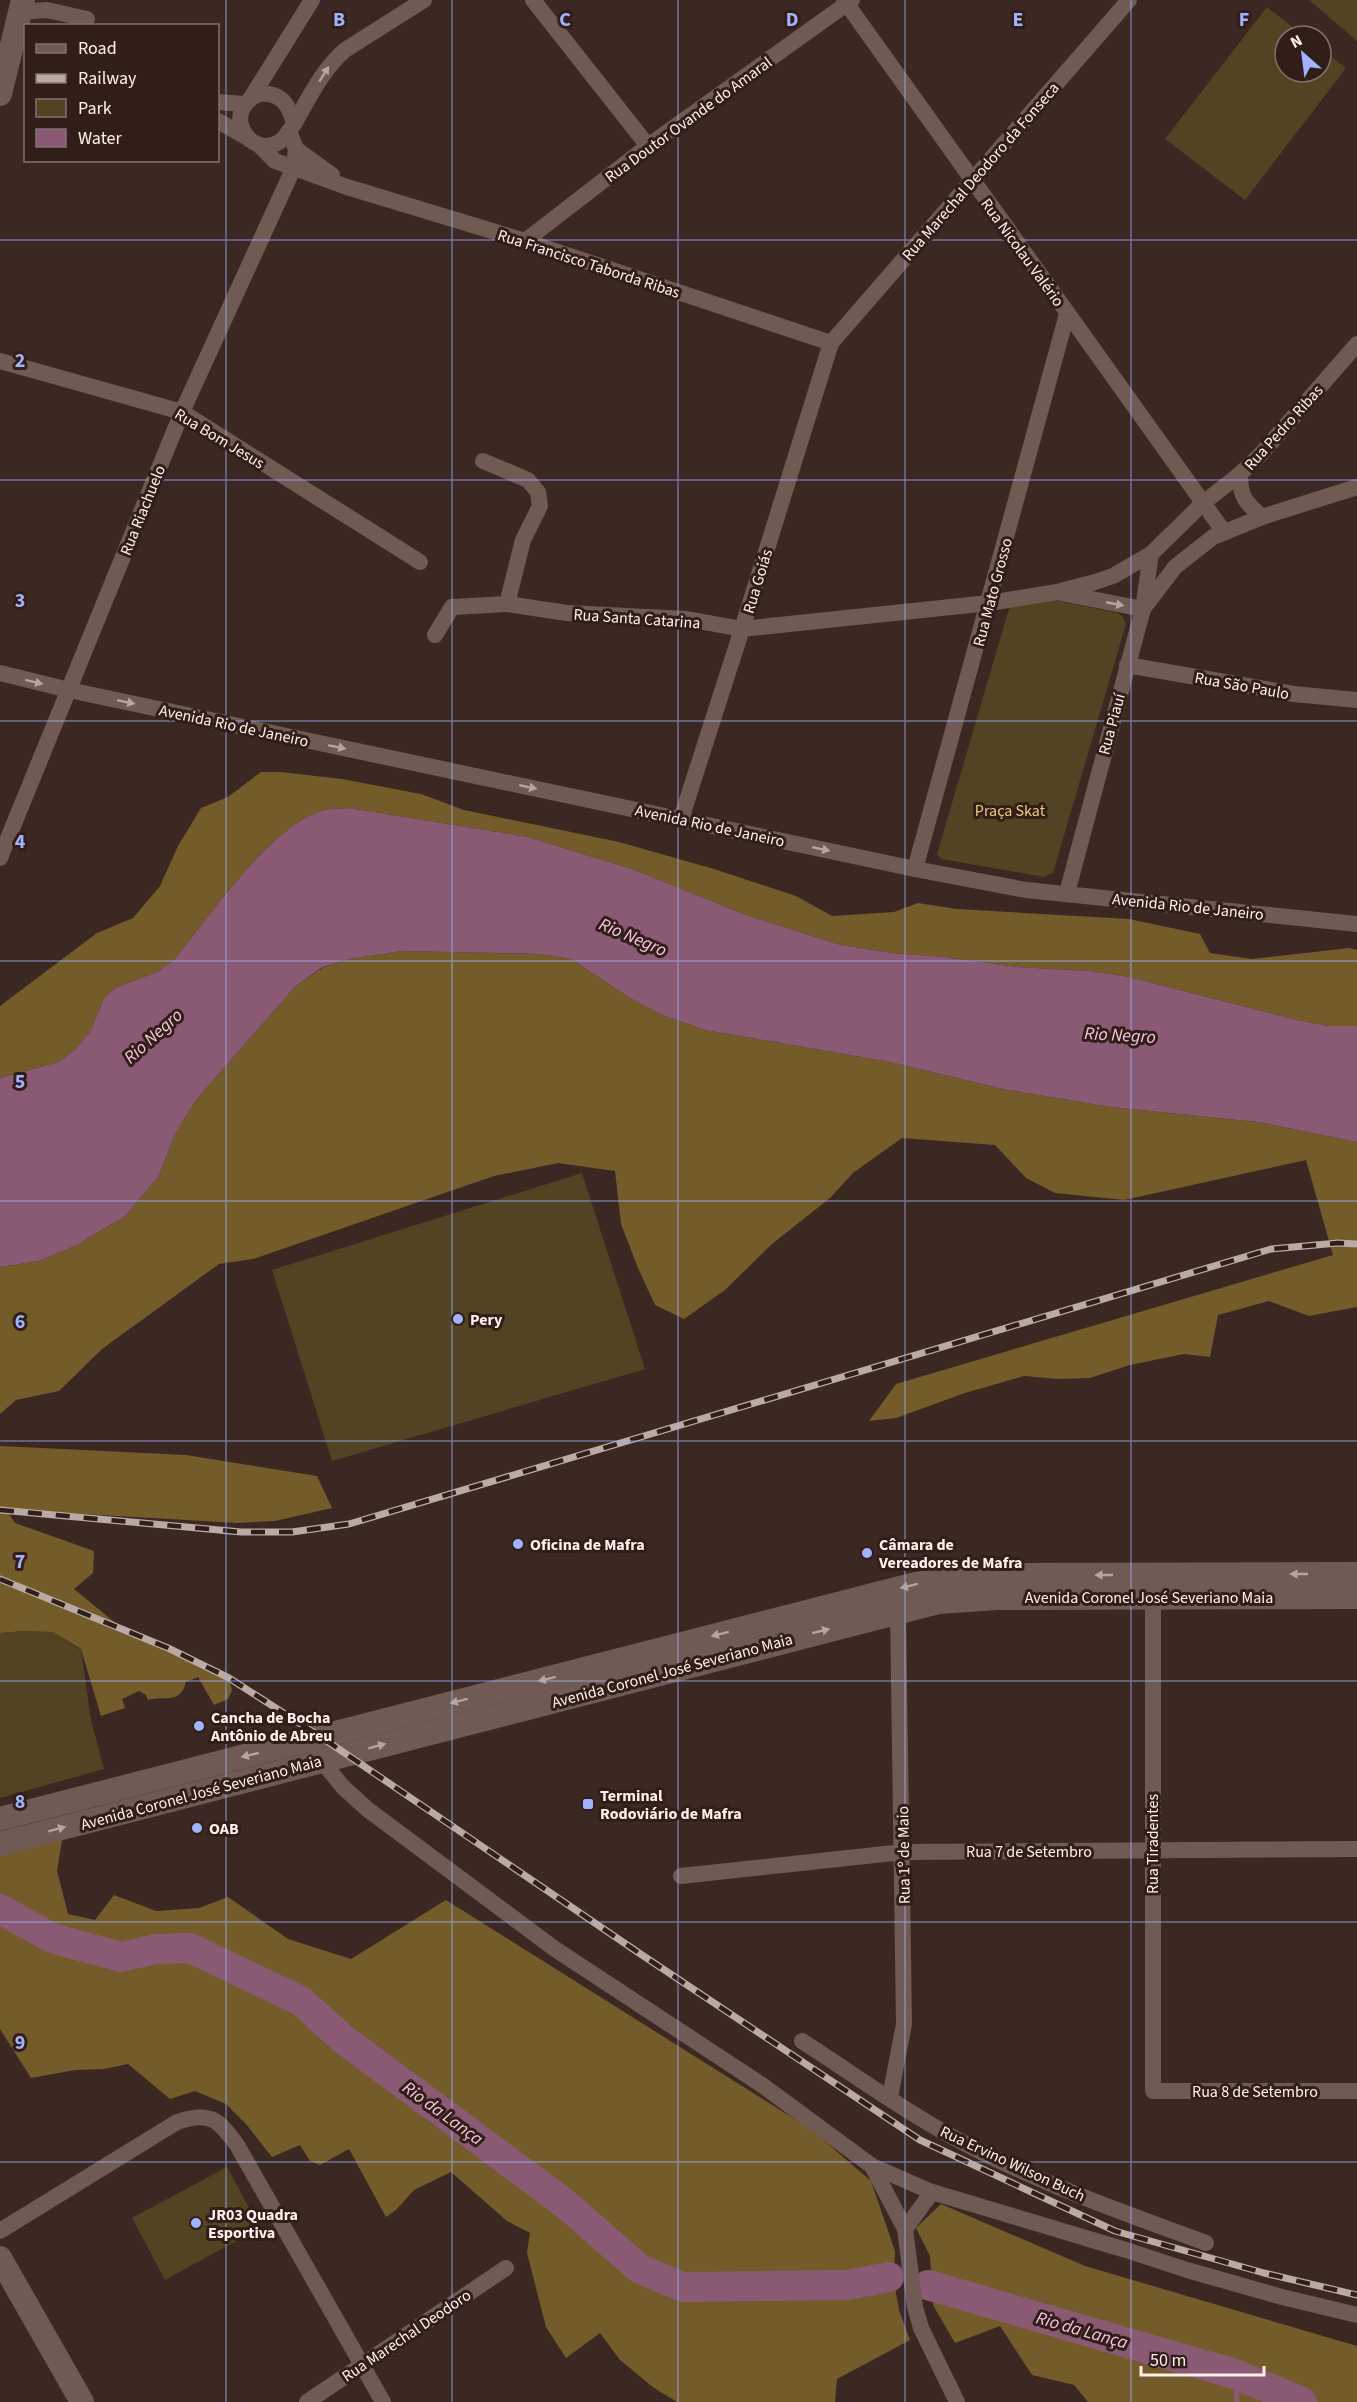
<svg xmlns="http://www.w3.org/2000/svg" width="1357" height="2402" font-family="'Source Sans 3',sans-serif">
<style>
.green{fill:#524322}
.forest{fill:#735c29}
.water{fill:#8a5973}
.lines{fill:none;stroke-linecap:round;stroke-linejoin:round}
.stream{stroke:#8a5973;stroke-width:5}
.river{stroke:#8a5973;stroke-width:30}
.street{stroke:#705a54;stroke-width:16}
.secondary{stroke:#705a54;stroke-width:24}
.rail-casing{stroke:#b9aaa5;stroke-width:7}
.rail{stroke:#311e19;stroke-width:4.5;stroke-dasharray:14;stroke-linecap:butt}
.oneway{fill:#b6a5a0}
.grid{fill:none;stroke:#a1b3fd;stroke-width:1.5;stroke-opacity:0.55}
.poi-dot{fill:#a1b3fd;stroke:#311e19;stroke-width:2}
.labels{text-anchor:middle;stroke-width:6;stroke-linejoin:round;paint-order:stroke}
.street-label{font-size:16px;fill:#fdf0ec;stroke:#311e19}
.park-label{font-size:16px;fill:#f0cb7e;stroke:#311e19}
.poi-label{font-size:16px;font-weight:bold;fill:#fdf0ec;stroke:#311e19;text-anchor:start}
.water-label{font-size:18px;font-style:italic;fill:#f6c6de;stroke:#311e19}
.grid-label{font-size:20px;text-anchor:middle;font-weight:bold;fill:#a1b3fd;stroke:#311e19;stroke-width:6;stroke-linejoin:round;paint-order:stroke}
</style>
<rect width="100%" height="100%" fill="#3b2823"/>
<g class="green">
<polygon points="1309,0 1357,0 1357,41"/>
<polygon points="1267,7 1304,36 1285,36 1285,72 1321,72 1321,49 1346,68 1245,200 1165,139"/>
<polygon points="1018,593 1118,613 1123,617 1126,624 1053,873 1044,877 941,859 937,854 1013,595"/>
<polygon points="582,1173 645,1369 332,1461 272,1270"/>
<polygon points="24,1631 53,1632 81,1650 91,1720 104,1769 0,1798 0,1633"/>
<polygon points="227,2167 260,2228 165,2280 132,2218"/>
</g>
<g class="forest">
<path d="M 261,772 L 280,772 L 342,779 L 421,794 L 464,810 L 619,842 L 714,869 L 796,896 L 832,916 L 894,912 L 918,903 L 957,909 L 1129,919 L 1200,934 L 1210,953 L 1252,959 L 1349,948 L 1357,950 L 1357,1026 L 1329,1026 L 1297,1020 L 1129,977 L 1090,971 L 1017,967 L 945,957 L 892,953 L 841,945 L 746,915 L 635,870 L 528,837 L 349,808 C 340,809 329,808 321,811 C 270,827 209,917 175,959 L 157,972 L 115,988 L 104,998 L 91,1030 L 76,1049 L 58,1062 L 0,1078 L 0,1006 L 97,933 L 133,918 L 160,886 L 178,846 L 201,808 L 228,797 Z"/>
<polygon points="401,951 541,954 571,959 630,998 660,1014 705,1030 890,1062 1003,1089 1111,1107 1258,1122 1357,1142 1357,1307 1309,1316 1269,1301 1218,1315 1210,1357 1184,1354 1130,1365 1090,1378 1059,1379 1024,1376 965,1393 896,1418 869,1421 896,1384 1333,1255 1306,1160 1124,1200 1055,1193 1026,1178 995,1145 902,1138 853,1173 830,1198 772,1244 725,1290 684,1319 655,1305 638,1268 621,1224 615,1171 558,1163 494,1176 253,1259 219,1264 102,1349 59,1391 16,1400 0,1414 0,1267 39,1261 77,1245 125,1216 159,1176 175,1134 196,1100 295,987 322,968 345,960"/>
<path d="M 0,1446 L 186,1455 L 317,1476 L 332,1508 L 275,1521 L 237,1523 L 66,1513 L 5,1508 L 15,1523 L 94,1551 L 93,1573 L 74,1589 L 124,1630 L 229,1678 L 232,1690 L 228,1699 L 214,1705 L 198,1677 L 186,1682 C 180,1705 165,1695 148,1700 L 146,1695 L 139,1691 L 122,1699 L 125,1708 L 101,1716 L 81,1649 L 53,1632 L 24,1631 L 0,1633 Z"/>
<polygon points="63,1834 57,1871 68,1914 95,1920 114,1895 156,1911 199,1908 228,1897 288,1939 351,1959 446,1900 812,2130 871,2181 895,2251 894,2282 899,2310 910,2340 837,2379 835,2402 677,2402 654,2388 620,2360 600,2333 566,2358 546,2327 527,2253 530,2233 507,2221 451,2172 414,2190 396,2210 386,2217 349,2149 320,2165 310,2161 300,2145 272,2157 246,2124 226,2104 195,2091 170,2099 128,2064 104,2069 75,2070 31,2078 0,2029 0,1850"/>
<polygon points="941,2204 1085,2266 1357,2346 1357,2402 1088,2402 1074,2385 1032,2375 1000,2326 955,2343 933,2305 930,2256 916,2228"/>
</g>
<path class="water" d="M 349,808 L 528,837 L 635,870 L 746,915 L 841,945 L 892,953 L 945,957 L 1017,967 L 1090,971 L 1129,977 L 1297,1020 L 1329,1026 L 1357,1026 L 1357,1142 L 1258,1122 L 1111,1107 L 1003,1089 L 890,1062 L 705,1030 L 660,1014 L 630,998 L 571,959 L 541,954 L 401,951 L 345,960 L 321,968 L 295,987 L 196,1100 L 175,1134 L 159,1176 L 125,1216 L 77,1245 L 39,1261 L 0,1267 L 0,1078 L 58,1062 L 76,1049 L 91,1030 L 104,998 L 115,988 L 157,972 L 175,959 C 209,917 270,827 321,811 C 329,808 340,809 349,808 Z"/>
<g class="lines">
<polyline class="stream" points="1235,2374 1237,2402"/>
<g class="river">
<polyline points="0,1909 52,1938 121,1957 156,1949 190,1948 301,2001 343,2039 563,2202 640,2269 683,2287 847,2285 889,2277"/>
<polyline points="928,2285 1235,2374 1302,2402"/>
</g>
<g class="street">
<polyline points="533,0 648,146"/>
<polyline points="844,0 1224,532"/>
<polyline points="20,12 47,10 87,19"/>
<path d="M 259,94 C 281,92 289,104 294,124 C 289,130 287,137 279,142 C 251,160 219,112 259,94 Z"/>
<polyline points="251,98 312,0"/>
<polyline points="218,102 244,104"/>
<polyline points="218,121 248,138"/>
<path d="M 294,124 C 309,98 322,70 345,50 L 424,0"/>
<polyline points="259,145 275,161 347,187 525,241 831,343"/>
<polyline points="296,149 332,175"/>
<polyline points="525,241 648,146 852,0"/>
<polyline points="0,361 182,412 420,562"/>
<polyline points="483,461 528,480 538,492 540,506 523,540 507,604 567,613 687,619 742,629 989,603 1057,592 1095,582 1113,576 1151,554 1203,503 1240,474 1261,454 1357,344"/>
<path d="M 1240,474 C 1240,497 1245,502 1262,517"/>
<polyline points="1061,593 1143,609 1175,567 1213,537 1262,517 1357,487"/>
<polyline points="435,635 452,607 507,604"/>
<polyline points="1127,665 1294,694 1357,700"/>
<polyline points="0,673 69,690 915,869 1026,890 1357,924"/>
<polyline points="681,819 742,629 831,343 1129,0"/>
<polyline points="0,858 182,412 294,167 296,149 289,131"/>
<polyline points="915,869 1067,314"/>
<polyline points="1067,893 1143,609 1151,554"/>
<polyline points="1153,1597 1153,2091 1357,2091"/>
<polyline points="316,1754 343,1787 367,1809 555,1949 762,2085 872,2166 932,2192 1126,2250 1187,2270 1282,2297 1357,2315"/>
<polyline points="681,1876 903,1852 1357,1849"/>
<path d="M 802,2041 C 850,2072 898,2107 949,2135 C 1030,2180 1119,2211 1206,2243"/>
<polyline points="890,2097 904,2024 898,1611"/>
<polyline points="872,2166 905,2229 915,2307 921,2328 957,2402"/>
<polyline points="905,2229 932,2192"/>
<path d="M 0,2231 L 177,2122 C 210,2111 218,2119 237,2145 L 383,2402"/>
<polyline points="307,2402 506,2268"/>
</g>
<g class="secondary">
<polyline points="0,94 23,0"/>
<polyline points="0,1819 915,1584 990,1575 1357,1574"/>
<polyline points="0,1844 939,1602 997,1598 1357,1597"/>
<polyline points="0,2258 82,2402"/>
</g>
<defs>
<g id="rail">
<polyline points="0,1510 241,1532 292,1532 349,1524 1271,1249 1338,1243 1357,1244"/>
<polyline points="0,1579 168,1648 229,1678 321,1737 639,1953 920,2140 1115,2231 1264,2273 1357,2295"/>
</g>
</defs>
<use href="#rail" class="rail-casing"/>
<use href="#rail" class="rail"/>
</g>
<defs><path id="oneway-solid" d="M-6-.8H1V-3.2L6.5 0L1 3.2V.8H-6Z" transform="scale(1.5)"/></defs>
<g class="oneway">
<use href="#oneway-solid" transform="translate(324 74) rotate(-58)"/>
<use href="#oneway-solid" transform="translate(1115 604) rotate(11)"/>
<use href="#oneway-solid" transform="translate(34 682) rotate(14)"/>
<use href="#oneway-solid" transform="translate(126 702) rotate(12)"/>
<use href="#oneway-solid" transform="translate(337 747) rotate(12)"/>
<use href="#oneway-solid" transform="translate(528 787) rotate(12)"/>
<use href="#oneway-solid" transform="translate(821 849) rotate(12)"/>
<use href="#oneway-solid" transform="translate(1299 1574) rotate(180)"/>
<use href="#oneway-solid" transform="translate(1104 1575) rotate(180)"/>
<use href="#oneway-solid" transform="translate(909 1586) rotate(166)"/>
<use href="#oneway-solid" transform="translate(821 1631) rotate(-14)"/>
<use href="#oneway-solid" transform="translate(720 1634) rotate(166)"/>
<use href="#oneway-solid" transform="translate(547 1679) rotate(166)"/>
<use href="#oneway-solid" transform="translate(459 1701) rotate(166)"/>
<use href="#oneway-solid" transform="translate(377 1746) rotate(-15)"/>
<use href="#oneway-solid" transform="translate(250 1755) rotate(166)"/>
<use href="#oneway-solid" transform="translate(57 1829) rotate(-15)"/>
</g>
<path class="grid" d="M 226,0 L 226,2402M 452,0 L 452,2402M 678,0 L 678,2402M 905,0 L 905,2402M 1131,0 L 1131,2402M 0,240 L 1357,240M 0,480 L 1357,480M 0,721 L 1357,721M 0,961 L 1357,961M 0,1201 L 1357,1201M 0,1441 L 1357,1441M 0,1681 L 1357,1681M 0,1922 L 1357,1922M 0,2162 L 1357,2162"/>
<g class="poi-dot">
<circle cx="458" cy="1319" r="6"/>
<circle cx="518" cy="1544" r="6"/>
<circle cx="867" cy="1553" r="6"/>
<circle cx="199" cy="1726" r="6"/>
<rect x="582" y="1798" width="12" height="12" rx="3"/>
<circle cx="197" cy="1828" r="6"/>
<circle cx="196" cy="2223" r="6"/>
</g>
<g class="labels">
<g class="street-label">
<text transform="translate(688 119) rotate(-36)" y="6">Rua Doutor Ovande do Amaral</text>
<text transform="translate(980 171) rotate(-49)" y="6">Rua Marechal Deodoro da Fonseca</text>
<text transform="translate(1023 252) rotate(54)" y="6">Rua Nicolau Valério</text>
<text transform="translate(589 263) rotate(18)" y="6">Rua Francisco Taborda Ribas</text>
<text transform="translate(1283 427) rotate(-48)" y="6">Rua Pedro Ribas</text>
<text transform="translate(220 438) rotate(31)" y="6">Rua Bom Jesus</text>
<text transform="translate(142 510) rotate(-68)" y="6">Rua Riachuelo</text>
<text transform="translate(757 581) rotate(-73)" y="6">Rua Goiás</text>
<text transform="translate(992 592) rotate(-75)" y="6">Rua Mato Grosso</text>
<text transform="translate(637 618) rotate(4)" y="6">Rua Santa Catarina</text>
<text transform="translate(1242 685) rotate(10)" y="6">Rua São Paulo</text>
<text transform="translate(1111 724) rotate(-75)" y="6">Rua Piauí</text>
<text transform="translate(234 725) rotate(12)" y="6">Avenida Rio de Janeiro</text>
<text transform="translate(710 825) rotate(12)" y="6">Avenida Rio de Janeiro</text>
<text transform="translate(1188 906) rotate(6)" y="6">Avenida Rio de Janeiro</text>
<text x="1149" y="1603">Avenida Coronel José Severiano Maia</text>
<text transform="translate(672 1670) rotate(-15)" y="6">Avenida Coronel José Severiano Maia</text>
<text transform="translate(201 1792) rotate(-15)" y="6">Avenida Coronel José Severiano Maia</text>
<text transform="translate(1152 1844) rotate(-90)" y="6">Rua Tiradentes</text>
<text x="1029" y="1857">Rua 7 de Setembro</text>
<text transform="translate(903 1855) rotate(-91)" y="6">Rua 1º de Maio</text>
<text x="1255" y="2097">Rua 8 de Setembro</text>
<text transform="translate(1013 2163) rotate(25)" y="6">Rua Ervino Wilson Buch</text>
<text transform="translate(406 2335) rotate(-34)" y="6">Rua Marechal Deodoro</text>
</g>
<g class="park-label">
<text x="1010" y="816">Praça Skat</text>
</g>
<g class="poi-label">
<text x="470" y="1325">Pery</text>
<text x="530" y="1550">Oficina de Mafra</text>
<text x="879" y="1550">Câmara de<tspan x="879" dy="18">Vereadores de Mafra</tspan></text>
<text x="211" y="1723">Cancha de Bocha<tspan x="211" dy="18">Antônio de Abreu</tspan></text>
<text x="600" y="1801">Terminal<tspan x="600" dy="18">Rodoviário de Mafra</tspan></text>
<text x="209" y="1834">OAB</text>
<text x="208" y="2220">JR03 Quadra<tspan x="208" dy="18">Esportiva</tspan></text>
</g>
<g class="water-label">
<text transform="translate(633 937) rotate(23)" y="6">Rio Negro</text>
<text transform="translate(1120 1035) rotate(3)" y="6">Rio Negro</text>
<text transform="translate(153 1036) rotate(-42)" y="6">Rio Negro</text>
<text transform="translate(443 2113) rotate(36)" y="6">Rio da Lança</text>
<text transform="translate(1082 2330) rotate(16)" y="6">Rio da Lança</text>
</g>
</g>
<g class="grid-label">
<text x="339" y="26">B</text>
<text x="565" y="26">C</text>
<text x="792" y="26">D</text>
<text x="1018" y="26">E</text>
<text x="1244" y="26">F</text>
<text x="20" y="367">2</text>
<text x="20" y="607">3</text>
<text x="20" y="848">4</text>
<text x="20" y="1088">5</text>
<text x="20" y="1328">6</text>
<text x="20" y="1568">7</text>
<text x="20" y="1808">8</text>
<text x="20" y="2049">9</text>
</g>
<rect x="24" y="24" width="195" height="138" fill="#311e19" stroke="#83726d" stroke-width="1.5"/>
<rect x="36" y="44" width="30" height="9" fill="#705a54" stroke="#83726d" stroke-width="1.5"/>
<text x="78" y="54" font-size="18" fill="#fdf0ec">Road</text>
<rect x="36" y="74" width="30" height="9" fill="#b9aaa5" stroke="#83726d" stroke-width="1.5"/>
<text x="78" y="84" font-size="18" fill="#fdf0ec">Railway</text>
<rect x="36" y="99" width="30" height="18" fill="#524322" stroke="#83726d" stroke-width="1.5"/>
<text x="78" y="114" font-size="18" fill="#fdf0ec">Park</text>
<rect x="36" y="129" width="30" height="18" fill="#8a5973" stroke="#83726d" stroke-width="1.5"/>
<text x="78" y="144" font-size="18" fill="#fdf0ec">Water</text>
<g transform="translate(1303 54) rotate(332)"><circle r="28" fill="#311e19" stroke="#83726d" stroke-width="1.5"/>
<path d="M0-4.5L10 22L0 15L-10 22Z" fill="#a1b3fd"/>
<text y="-9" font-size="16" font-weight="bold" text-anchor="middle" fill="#fdf0ec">N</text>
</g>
<path d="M1141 2366v9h123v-9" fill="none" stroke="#fdf0ec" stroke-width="3"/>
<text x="1150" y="2366" font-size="18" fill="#fdf0ec" stroke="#311e19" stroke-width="4.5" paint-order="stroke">50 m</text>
</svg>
